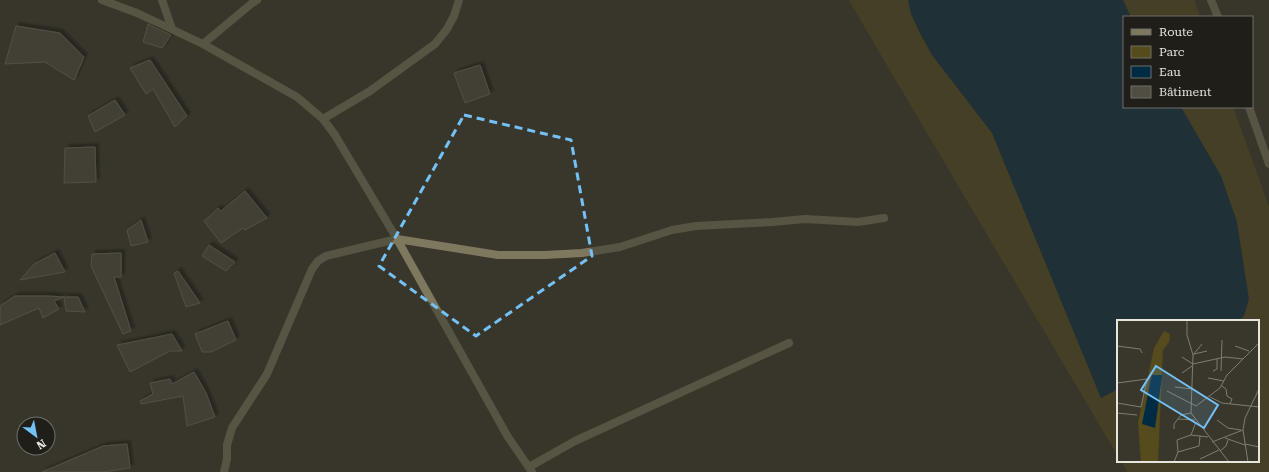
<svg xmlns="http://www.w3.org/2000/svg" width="1269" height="472" font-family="'Roboto Serif',serif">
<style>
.green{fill:#554b1d}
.water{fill:#002b44}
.building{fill:#504d42;stroke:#706e62;filter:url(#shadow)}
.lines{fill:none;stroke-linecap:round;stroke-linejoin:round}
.minor{stroke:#7e785f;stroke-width:8}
.marked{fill:none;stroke:#73c1f6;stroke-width:3;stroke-dasharray:8 5;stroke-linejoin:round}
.inset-road{fill:none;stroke:#7f7d73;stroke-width:1}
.view{fill:#73c1f6;fill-opacity:0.15;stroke:#73c1f6;stroke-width:2}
.inset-edge{fill:none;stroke:#e7e5de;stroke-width:2}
</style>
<defs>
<filter id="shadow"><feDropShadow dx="3.5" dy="-3.5" stdDeviation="1" flood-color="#0009"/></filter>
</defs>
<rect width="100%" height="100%" fill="#39372c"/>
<g class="green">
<polygon points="849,0 908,0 911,14 921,35 932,55 992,133 1101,398 1118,389 1118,456 881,55"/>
<polygon points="1123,0 1194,0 1200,17 1131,17"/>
<polygon points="1181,107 1233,107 1269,207 1269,472 1128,472 1121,461 1258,461 1258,321 1238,321 1244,316 1237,222 1221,176"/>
</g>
<polygon class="water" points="908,0 1123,0 1131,17 1124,17 1124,107 1181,107 1221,176 1237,222 1249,299 1244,316 1238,321 1118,321 1118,389 1101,398 992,133 932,55 921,35 911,14"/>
<g class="building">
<polygon points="148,24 171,35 162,48 143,42"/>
<polygon points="16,26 60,33 84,57 74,80 45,62 5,64"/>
<polygon points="150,60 187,116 175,127 153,89 146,94 130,68"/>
<polygon points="480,65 490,94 465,103 454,73"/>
<polygon points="115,100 125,115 95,132 88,116"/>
<polygon points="95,147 96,182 64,183 65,148"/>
<polygon points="245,191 267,218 245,230 243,228 221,243 204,221 218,208 221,211"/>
<polygon points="141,220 148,242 131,246 127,230"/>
<polygon points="209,245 235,262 226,271 202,256"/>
<polygon points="55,253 65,272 20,280 34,264"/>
<polygon points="121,253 121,277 114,277 131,331 123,334 91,266 92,254"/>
<polygon points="178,271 200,303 186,307 174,273"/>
<polygon points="15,296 48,296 64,297 54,301 59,309 43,318 39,308 0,325 0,306"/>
<polygon points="64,297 78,297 85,312 66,311"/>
<polygon points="228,321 236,340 211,352 202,352 195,334"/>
<polygon points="172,334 182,351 170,351 130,372 117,345"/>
<polygon points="194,372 206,393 215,417 187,426 183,396 141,404 140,401 153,394 150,383 170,379 172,384"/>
<polygon points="127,444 130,468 104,472 42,472 103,446"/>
</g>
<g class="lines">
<g class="minor">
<polyline points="102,0 137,13 203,44 297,97 323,119 335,135 397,239 508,437 532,472"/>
<polyline points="162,0 172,29"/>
<polyline points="1211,0 1218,17"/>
<polyline points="203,44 251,4 257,0"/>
<polyline points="1249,107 1269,164"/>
<polyline points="323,119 370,91 435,44 447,29 454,16 459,0"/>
<polyline points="397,239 498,255 544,255 582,253 620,247 672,230 696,226 773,222 805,219 858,222 884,218"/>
<polyline points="529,467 575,441 789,343"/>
<polyline points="224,472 227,459 227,445 232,428 267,374 312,269 318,261 326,256 397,239"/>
</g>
</g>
<path d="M0 0H1269V472H0ZM 464,115 L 571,140 L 592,256 L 476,336 L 379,266 Z" fill="#39372c" fill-opacity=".55" fill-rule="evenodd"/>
<path class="marked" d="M 464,115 L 571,140 L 592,256 L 476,336 L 379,266 Z"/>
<g transform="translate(1117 320)">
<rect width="142" height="142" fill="#39372c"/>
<path d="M 47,11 L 53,14 L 52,22 L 46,30 L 41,142 L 24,142 L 21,102 L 37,28 ZM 45,55 L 40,93 L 26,101 L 33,60 L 35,55 Z" fill="#554b1d" fill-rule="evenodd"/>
<path d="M 35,55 L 45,55 L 38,108 L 25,104 Z" fill="#002b44"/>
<path class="inset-road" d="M 70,0 L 70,15 L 76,35 L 74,93 L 112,142M 0,26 L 23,29 L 25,33M 118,26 L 132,31M 77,34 L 90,31M 76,35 L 85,24M 65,37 L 76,44 L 108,37 L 126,39M 96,51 L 100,49 L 100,39M 104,51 L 105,20M 65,53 L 75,46M 91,58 L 107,61M 0,63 L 30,59 L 24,87 L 0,83M 105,66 L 109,69 L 110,76 L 115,79 L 113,84M 58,67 L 75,69M 50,71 L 79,86 L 103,68 L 110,55 L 142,23M 93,77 L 105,83 L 142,87M 0,93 L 20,95M 61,99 L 78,100M 100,100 L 111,108 L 124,110M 57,109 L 57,104 L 64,95 L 74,93M 74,115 L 79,102M 108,118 L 128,125M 95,122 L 126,110M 128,124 L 142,127M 103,131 L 109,126 L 111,120M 61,132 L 82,126 L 83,116M 83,139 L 102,130M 57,142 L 61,132 L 60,120 L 74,115 L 91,117M 131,142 L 126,110 L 128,98 L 142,69"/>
<path class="view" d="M 39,46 L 101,85 L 87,108 L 24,70 Z"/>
<rect width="142" height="142" class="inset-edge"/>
</g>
<rect x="1123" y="16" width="130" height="92" fill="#1f1e19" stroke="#6f6e68"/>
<rect x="1131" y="29" width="20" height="6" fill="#7e785f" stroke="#6f6e68"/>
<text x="1159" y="36" font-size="12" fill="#e7e5de">Route</text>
<rect x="1131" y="46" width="20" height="12" fill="#554b1d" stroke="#6f6e68"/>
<text x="1159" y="56" font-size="12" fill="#e7e5de">Parc</text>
<rect x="1131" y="66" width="20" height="12" fill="#002b44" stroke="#6f6e68"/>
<text x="1159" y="76" font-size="12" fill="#e7e5de">Eau</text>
<rect x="1131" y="86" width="20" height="12" fill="#504d42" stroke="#6f6e68"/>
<text x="1159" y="96" font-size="12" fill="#e7e5de">Bâtiment</text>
<g transform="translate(36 436) rotate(148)"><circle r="19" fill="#1f1e19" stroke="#6f6e68"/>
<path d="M0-3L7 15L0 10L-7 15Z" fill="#73c1f6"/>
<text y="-6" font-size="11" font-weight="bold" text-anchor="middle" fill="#e7e5de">N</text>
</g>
</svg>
